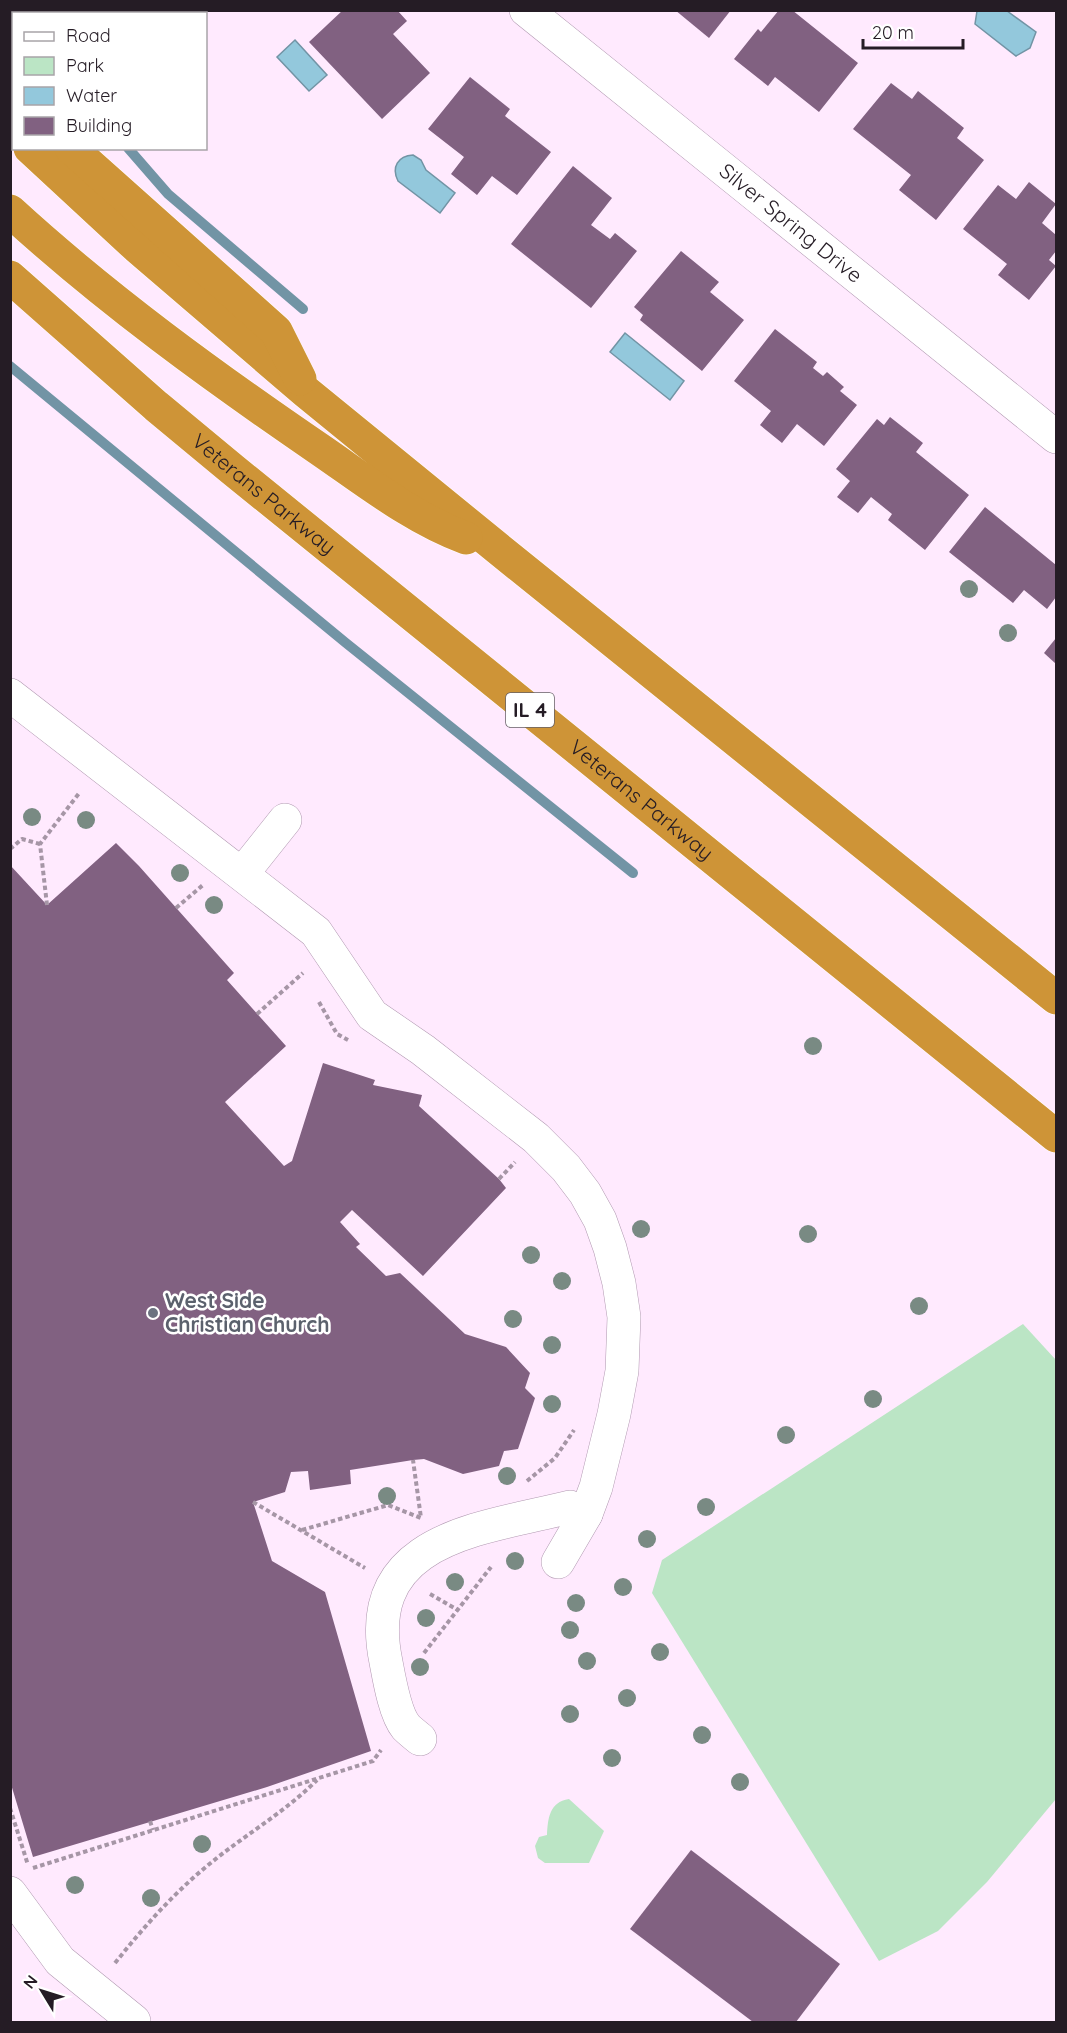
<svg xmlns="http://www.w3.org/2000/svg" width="1067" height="2033" font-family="Quicksand,sans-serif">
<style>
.green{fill:#bbe5c5}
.water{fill:#93c8dc;stroke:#7294a5;stroke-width:1.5}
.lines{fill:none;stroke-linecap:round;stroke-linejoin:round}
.stream{stroke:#7294a5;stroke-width:10}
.building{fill:#816181}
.minor-casing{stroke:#b199b1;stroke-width:34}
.highway-casing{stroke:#fff;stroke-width:34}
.path{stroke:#a696a6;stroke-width:4;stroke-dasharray:4.5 3;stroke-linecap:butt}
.minor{stroke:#fff;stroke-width:33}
.highway{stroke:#ce9437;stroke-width:33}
.tree{fill:#798a83}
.worship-dot{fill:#6b7280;stroke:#fff;stroke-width:2}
.labels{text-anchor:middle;stroke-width:5;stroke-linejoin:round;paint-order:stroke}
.shield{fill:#fff;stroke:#666066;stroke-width:1.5}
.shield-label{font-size:20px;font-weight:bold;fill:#251c25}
.street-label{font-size:21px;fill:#251c25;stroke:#fff}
.worship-label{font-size:21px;font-weight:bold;fill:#5b616d;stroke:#fff;text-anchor:start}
</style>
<rect width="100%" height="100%" fill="#ffeafe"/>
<g class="green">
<polygon points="1023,1324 1056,1360 1056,1799 987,1882 938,1931 879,1961 652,1593 662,1560"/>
<path d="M 569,1799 L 604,1831 L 589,1863 L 545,1863 L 538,1858 L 535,1846 L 539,1837 L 547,1835 C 548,1819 549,1802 569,1799 Z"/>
</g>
<g class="water">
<polygon points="977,11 1007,11 1036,32 1030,48 1016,56 975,24"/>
<polygon points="295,40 327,75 309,91 277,57"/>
<path d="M 413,155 L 421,160 L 426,170 L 455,193 L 440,213 L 398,181 C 391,167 398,156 413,155 Z"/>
<polygon points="625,333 684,381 670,400 610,352"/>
</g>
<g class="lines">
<g class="stream">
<polyline points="128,148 168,194 303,309"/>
<polyline points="10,366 346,643 633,873"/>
</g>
</g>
<g class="building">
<polygon points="343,10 397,10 407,21 393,34 430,73 382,119 309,42"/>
<polygon points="675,10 731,10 709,38"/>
<polygon points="779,10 792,10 858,63 819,112 775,77 768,86 734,59 758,29 761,32"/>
<polygon points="470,77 510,109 505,116 551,152 517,195 492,176 477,195 451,174 464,157 428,129"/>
<polygon points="891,83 912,99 918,91 964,128 957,138 984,160 936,220 899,190 911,175 853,129"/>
<polygon points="573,166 612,198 591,225 610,239 615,233 637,251 591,308 511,244"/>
<polygon points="1029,182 1056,204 1042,223 1056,235 1056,251 1049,260 1056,266 1029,300 998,275 1007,264 963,229 998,185 1016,199"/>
<polygon points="681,251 719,282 710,292 744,320 702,371 640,320 643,315 634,307"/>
<polygon points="775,329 817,362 813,368 823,376 827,372 844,387 840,391 857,405 824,446 797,424 782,443 760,425 771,411 734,381"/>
<polygon points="890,417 923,443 916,452 969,495 925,550 888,520 892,514 871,497 858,513 837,497 850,481 836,469 877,419 884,425"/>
<polygon points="985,507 1056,565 1056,597 1047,609 1024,590 1013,603 949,552"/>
<polygon points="1056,638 1056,664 1044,653"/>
<polygon points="116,843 139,866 234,973 227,980 286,1046 225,1102 284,1166 292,1161 323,1063 375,1080 373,1085 422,1095 419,1106 499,1179 506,1188 423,1276 352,1210 340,1222 360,1244 356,1247 386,1276 400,1273 465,1334 506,1347 530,1373 525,1388 535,1398 518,1449 504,1451 499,1466 463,1474 424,1459 413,1460 350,1470 351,1484 310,1490 308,1471 291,1472 285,1492 253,1502 272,1561 325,1592 371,1751 267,1787 33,1857 10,1781 10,865 47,905"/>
<polygon points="691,1850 840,1964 796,2022 753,2022 630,1929"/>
</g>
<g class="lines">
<defs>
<g id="minor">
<path id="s1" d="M 526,10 L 1056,437"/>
<polyline points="10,695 316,932 372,1015 423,1050 536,1138 566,1168 585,1193 600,1220 610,1248 619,1283 624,1317 622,1371 614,1414 596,1487 586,1514 558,1562"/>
<polyline points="242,874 285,820"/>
<path d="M 420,1739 C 415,1735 410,1731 406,1727 C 395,1714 389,1678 386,1662 C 360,1537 482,1529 570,1507 L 586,1514"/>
<polyline points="10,1893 60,1961 134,2021"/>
</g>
<g id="highway">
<polyline points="10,92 14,95"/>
<polyline points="30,148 137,247 306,392 501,551 1056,998"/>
<polyline points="71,148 276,331 300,379"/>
<path d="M 10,211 C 106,299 215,378 322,451 C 367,482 414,519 466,538"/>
<path id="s2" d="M 10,277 L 156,406 L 232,469 L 1056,1136"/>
</g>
</defs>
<use href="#minor" class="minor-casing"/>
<use href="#highway" class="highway-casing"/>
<g class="path">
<polyline points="10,849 22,839 40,844"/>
<polyline points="47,905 40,844 80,792"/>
<polyline points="176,908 203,885"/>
<polyline points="319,1002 337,1034 348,1040"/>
<polyline points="257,1014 303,973"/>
<polyline points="499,1179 515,1162"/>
<polyline points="527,1481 555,1458 574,1430"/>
<polyline points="253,1502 365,1568"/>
<polyline points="302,1530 388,1505 421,1518 413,1460"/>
<polyline points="430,1594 458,1610"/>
<polyline points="424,1653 491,1567"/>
<polyline points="10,1808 28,1865"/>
<polyline points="150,1821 153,1830"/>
<polyline points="33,1868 373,1761 381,1750"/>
<path d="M 115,1963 C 143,1928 172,1895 207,1866 C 243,1836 284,1813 317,1780"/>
</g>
<use href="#minor" class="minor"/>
<use href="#highway" class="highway"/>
</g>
<g class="tree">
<circle cx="969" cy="589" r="9"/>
<circle cx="1008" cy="633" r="9"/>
<circle cx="32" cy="817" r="9"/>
<circle cx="86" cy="820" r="9"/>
<circle cx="180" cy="873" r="9"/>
<circle cx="214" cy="905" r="9"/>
<circle cx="813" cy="1046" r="9"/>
<circle cx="641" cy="1229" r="9"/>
<circle cx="808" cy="1234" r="9"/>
<circle cx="531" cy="1255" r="9"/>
<circle cx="562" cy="1281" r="9"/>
<circle cx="919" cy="1306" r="9"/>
<circle cx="513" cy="1319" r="9"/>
<circle cx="552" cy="1345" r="9"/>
<circle cx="873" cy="1399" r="9"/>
<circle cx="552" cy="1404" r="9"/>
<circle cx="786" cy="1435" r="9"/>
<circle cx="507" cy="1476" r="9"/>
<circle cx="387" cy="1496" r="9"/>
<circle cx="706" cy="1507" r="9"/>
<circle cx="647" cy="1539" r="9"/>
<circle cx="515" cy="1561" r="9"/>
<circle cx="455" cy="1582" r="9"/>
<circle cx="623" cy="1587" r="9"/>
<circle cx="576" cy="1603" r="9"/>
<circle cx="426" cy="1618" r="9"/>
<circle cx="570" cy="1630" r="9"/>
<circle cx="660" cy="1652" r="9"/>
<circle cx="587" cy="1661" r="9"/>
<circle cx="420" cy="1667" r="9"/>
<circle cx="627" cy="1698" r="9"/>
<circle cx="570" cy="1714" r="9"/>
<circle cx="702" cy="1735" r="9"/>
<circle cx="612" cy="1758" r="9"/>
<circle cx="740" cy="1782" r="9"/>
<circle cx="202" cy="1844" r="9"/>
<circle cx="75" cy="1885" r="9"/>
<circle cx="151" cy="1898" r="9"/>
</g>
<circle class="worship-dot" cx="153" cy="1313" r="6"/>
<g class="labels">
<rect class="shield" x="506" y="693" width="48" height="34" rx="4.5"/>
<g class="shield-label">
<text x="530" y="717">IL 4</text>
</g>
<g class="street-label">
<text dy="7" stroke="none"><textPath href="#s1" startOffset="340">Silver Spring Drive</textPath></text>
<text dy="7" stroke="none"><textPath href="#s2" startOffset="334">Veterans Parkway</textPath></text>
<text dy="7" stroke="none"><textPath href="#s2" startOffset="820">Veterans Parkway</textPath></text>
</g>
<g class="worship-label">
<text x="165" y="1308">West Side<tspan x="165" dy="24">Christian Church</tspan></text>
</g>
</g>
<rect width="1067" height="2033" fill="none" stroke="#251c25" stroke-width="24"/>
<rect x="12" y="12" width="195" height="138" fill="#ffffff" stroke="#a8a4a8" stroke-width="1.5"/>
<rect x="24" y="32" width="30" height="9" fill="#ffffff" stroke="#a8a4a8" stroke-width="1.5"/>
<text x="66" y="42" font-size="18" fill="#251c25">Road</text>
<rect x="24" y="57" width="30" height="18" fill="#bbe5c5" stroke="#a8a4a8" stroke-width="1.5"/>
<text x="66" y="72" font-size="18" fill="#251c25">Park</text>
<rect x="24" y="87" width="30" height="18" fill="#93c8dc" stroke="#a8a4a8" stroke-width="1.5"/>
<text x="66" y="102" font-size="18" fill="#251c25">Water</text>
<rect x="24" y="117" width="30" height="18" fill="#816181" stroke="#a8a4a8" stroke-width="1.5"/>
<text x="66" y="132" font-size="18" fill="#251c25">Building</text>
<g transform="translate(42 1991) rotate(308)" stroke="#ffffff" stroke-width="4.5" paint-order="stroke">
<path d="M0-4.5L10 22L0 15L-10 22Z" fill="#251c25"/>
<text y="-9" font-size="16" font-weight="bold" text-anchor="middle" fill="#251c25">N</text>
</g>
<path d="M863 39v9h100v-9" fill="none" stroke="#251c25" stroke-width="3"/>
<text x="872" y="39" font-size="18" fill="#251c25" stroke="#ffffff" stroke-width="4.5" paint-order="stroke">20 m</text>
</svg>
